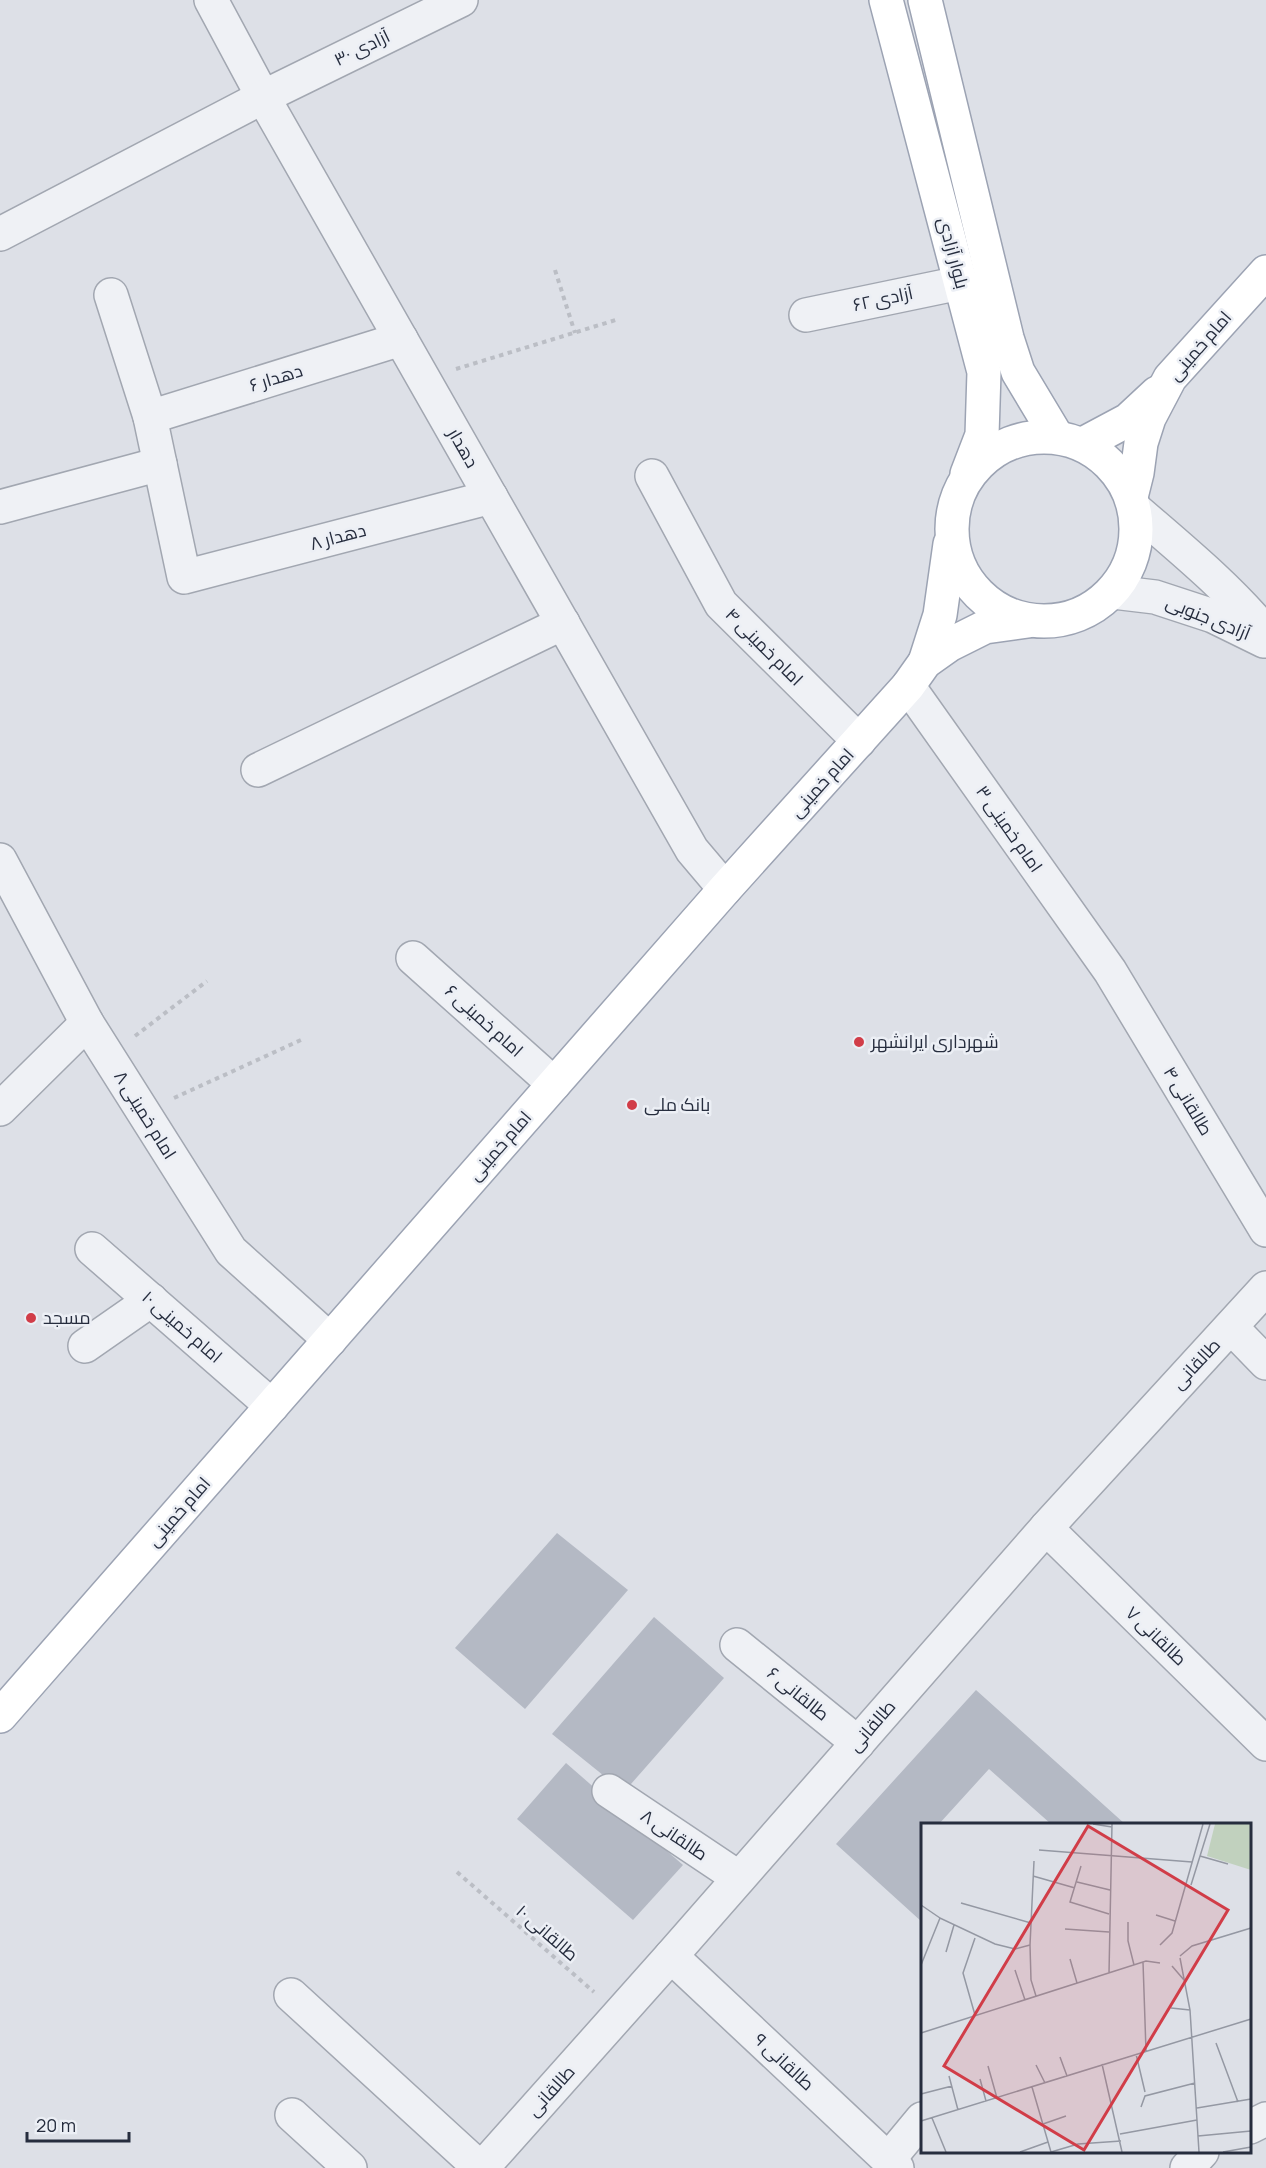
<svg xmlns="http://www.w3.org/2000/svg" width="1266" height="2168" font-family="Manrope,Cairo,sans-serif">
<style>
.building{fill:#b4b9c4}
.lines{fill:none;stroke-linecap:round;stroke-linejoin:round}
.minor-casing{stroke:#a2a7b1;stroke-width:36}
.major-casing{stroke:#9ca3b3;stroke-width:36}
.path{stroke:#bbbec5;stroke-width:4;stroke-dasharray:4.5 4.5;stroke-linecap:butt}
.minor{stroke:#eff1f5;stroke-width:33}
.major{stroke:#fff;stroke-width:33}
.poi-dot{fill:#d13d48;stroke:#eceff5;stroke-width:2}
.labels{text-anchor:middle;stroke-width:5;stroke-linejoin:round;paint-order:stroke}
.street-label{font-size:18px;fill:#262d3e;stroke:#eceff5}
.poi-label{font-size:18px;fill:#262d3e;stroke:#eceff5;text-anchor:start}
.inset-road{fill:none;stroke:#9498a3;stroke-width:1.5}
.view{fill:#d13d48;fill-opacity:0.15;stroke:#d13d48;stroke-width:3}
.inset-edge{fill:none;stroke:#262d3e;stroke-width:3}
</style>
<rect width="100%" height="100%" fill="#dde0e7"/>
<g class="building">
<polygon points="557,1533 628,1590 525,1709 455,1648"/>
<polygon points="654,1617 724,1678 624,1792 552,1734"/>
<polygon points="976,1690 1125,1824 1051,1824 989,1769 939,1824 922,1824 922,1843 920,1845 922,1847 922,1922 836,1844"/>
<polygon points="566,1763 683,1865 633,1920 517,1819"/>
</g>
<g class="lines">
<defs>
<g id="minor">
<polyline points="211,0 263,97 692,850 725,889"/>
<polyline points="0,234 263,97 461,0"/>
<polyline points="111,295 150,417 184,577 491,497"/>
<polyline points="806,315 960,283"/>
<polyline points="150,417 401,339"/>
<polyline points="652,476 721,604 859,741"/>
<polyline points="0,507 160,464"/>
<path d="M 1135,509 C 1180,548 1228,587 1266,633"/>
<polyline points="1113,592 1155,597 1213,616 1264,641"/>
<polyline points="908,686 1110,971 1266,1230"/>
<polyline points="258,770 563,623"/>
<polyline points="0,860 87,1023 231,1251 330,1340"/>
<polyline points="413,958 554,1084"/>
<polyline points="0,1109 87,1023"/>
<polyline points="92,1249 272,1406"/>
<polyline points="1231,1327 1266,1363"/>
<polyline points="85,1346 151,1300"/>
<polyline points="1046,1528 1266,1744"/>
<polyline points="737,1645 858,1743"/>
<polyline points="609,1791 739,1878"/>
<polyline points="671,1956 897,2168"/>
<polyline points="291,1995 480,2168"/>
<polyline points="292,2115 350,2168"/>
<polyline points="1250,2127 1266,2119"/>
<polyline points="888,2160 922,2119"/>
<polyline points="482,2168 671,1956 1046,1528 1266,1288"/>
<polyline points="1187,2168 1202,2152"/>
</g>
<g id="major">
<polyline points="886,0 984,372 982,435 967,474"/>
<polyline points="925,0 1007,338 1018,372 1057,437"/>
<circle cx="1044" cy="529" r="92"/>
<polyline points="1083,444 1128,420 1157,393"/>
<polyline points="1131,497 1137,473 1141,443 1149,418 1170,378 1266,272"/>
<polyline points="925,662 940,615 950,544"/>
<polyline points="0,1716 725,889 908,686 925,662 949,645 985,627 1028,621"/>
</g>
</defs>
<use href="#minor" class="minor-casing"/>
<use href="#major" class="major-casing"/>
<g class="path">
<polyline points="555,270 575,333"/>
<polyline points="456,369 619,319"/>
<polyline points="135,1036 207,981"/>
<polyline points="174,1098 301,1040"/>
<polyline points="457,1872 594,1992"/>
</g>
<use href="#minor" class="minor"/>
<use href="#major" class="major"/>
</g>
<g class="poi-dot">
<circle cx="859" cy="1042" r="6"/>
<circle cx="632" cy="1105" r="6"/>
<circle cx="31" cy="1318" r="6"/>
</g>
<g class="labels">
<g class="street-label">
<text transform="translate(362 48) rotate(-26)" y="6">آزادی ۳۰</text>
<text transform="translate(953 253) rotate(75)" y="6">بلوار آزادی</text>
<text transform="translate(883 299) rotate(-12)" y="6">آزادی ۶۲</text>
<text transform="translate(1200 346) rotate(-49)" y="6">امام خمینی</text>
<text transform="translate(276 378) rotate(-17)" y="6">دهدار ۶</text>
<text transform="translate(463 448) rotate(60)" y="6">دهدار</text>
<text transform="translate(338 537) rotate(-15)" y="6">دهدار ۸</text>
<text transform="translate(1208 618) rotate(22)" y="6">آزادی جنوبی</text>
<text transform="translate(764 647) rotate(45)" y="6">امام خمینی ۴</text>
<text transform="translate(822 783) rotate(-48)" y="6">امام خمینی</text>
<text transform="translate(1009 829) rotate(55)" y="6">امام خمینی ۳</text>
<text transform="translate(484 1021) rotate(42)" y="6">امام خمینی ۶</text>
<text transform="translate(1188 1101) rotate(59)" y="6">طالقانی ۴</text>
<text transform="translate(145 1115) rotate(58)" y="6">امام خمینی ۸</text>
<text transform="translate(500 1146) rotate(-49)" y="6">امام خمینی</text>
<text transform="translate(182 1327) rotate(41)" y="6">امام خمینی ۱۰</text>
<text transform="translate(1196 1364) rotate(-47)" y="6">طالقانی</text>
<text transform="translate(179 1512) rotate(-49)" y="6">امام خمینی</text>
<text transform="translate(1156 1636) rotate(44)" y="6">طالقانی ۷</text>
<text transform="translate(798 1694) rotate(39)" y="6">طالقانی ۶</text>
<text transform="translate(872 1726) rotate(-49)" y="6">طالقانی</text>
<text transform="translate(674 1835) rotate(34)" y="6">طالقانی ۸</text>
<text transform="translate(547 1933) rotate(41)" y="6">طالقانی ۱۰</text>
<text transform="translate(784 2062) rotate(43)" y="6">طالقانی ۹</text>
<text transform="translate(551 2091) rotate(-48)" y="6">طالقانی</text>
</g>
<g class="poi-label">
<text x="871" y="1048">شهرداری ایرانشهر</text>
<text x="644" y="1111">بانک ملی</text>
<text x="43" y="1324">مسجد</text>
</g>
</g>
<g transform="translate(921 1823)">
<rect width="330" height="330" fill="#dde0e7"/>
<path d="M 294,1 L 330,1 L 330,47 L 286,33 Z" fill="#c1d1be"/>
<path class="inset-road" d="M 172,1 L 191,4M 118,27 L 271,39M 279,33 L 307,41M 113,38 L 109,122 L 110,157 L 115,173M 160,43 L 149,79 L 188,91M 112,53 L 154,65M 156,59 L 189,67M 270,62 L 289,1M 40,80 L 110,100M 0,82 L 19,95M 235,92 L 254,98M 207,99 L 207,118 L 213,142M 144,106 L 188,109M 54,115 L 42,150 L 54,192M 239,122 L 251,110 L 282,1M 25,129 L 33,102M 259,133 L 271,123 L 330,105M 259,135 L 269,187 L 278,329M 149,136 L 156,160M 222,139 L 225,228M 0,142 L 19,95 L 74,121 L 94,126 L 109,122M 251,143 L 263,157M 94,147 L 104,177M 188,150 L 191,1M 250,185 L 269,187M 0,210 L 225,138 L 239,140M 295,220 L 317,279M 215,231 L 224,269M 139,234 L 146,253M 181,241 L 201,329M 115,242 L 124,260M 67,243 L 76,275M 28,253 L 37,287M 59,256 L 65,278M 111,264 L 130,329M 0,271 L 31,263M 220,284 L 224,273 L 274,260M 276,285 L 330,276M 11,295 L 25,329M 0,298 L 330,196M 122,301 L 145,293M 199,311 L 276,297M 277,313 L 330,308M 99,329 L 127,319M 130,329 L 157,321 L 200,318M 302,329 L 330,324"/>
<path class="view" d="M 167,3 L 307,87 L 163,327 L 23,243 Z"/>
<rect width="330" height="330" class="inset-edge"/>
</g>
<path d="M27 2132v9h102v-9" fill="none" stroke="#262d3e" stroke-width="3"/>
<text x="36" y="2132" font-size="18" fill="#262d3e" stroke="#eceff5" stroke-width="4.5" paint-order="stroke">20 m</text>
</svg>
